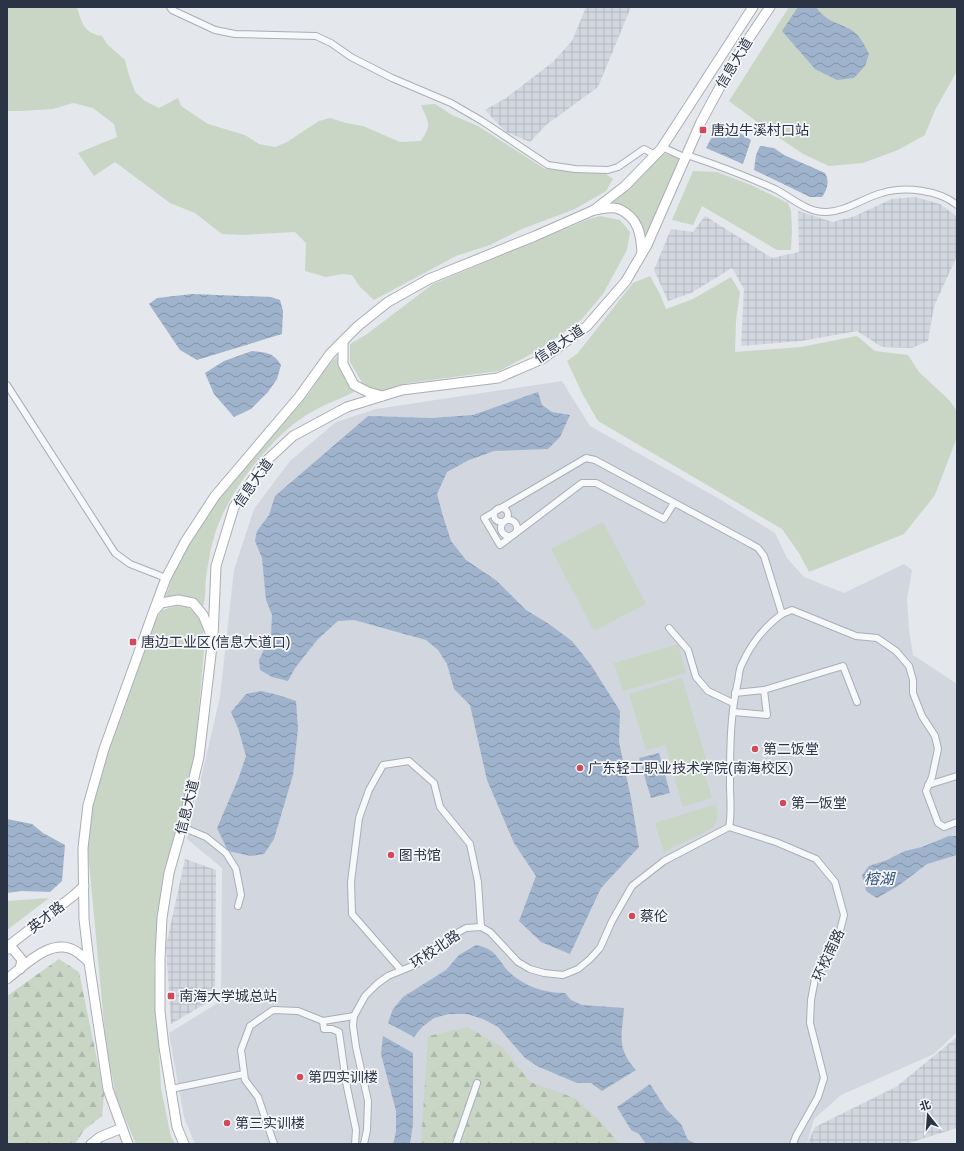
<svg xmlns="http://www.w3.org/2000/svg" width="964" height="1151" font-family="Helvetica,'Noto Sans SC',sans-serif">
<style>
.built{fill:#d2d6de}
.industrial{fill:url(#industrial-grid)}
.grass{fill:#c9d6c5}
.forest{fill:url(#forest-firs)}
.water{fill:url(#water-waves)}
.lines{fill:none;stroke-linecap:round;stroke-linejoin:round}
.street-casing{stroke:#a9aeb7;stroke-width:8}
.secondary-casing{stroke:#a9aeb7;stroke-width:11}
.street{stroke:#f7f8fa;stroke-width:6}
.secondary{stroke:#fff;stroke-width:9}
.poi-dot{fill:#d1495b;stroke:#f4f6f9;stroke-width:1.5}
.labels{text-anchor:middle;stroke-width:3.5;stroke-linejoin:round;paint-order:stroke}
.street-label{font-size:14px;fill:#2b3445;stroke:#f4f6f9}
.poi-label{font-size:14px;fill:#2b3445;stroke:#f4f6f9;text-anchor:start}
.water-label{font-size:15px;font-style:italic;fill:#34527a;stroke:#f4f6f9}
</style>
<defs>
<pattern id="industrial-grid" width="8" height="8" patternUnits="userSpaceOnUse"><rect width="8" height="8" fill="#d2d6de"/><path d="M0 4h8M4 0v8" fill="none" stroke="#b4b8c0"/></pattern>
<pattern id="forest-firs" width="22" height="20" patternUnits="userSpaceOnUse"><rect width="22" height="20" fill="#c9d6c5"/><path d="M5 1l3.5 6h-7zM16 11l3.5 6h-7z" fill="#adb8ab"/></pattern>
<pattern id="water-waves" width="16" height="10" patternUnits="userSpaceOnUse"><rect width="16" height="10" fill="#9fb4cc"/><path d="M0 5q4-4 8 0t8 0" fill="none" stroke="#8293a7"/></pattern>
</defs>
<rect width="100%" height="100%" fill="#e4e7ec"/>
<polygon class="built" points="562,381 590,426 716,497 775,533 787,558 804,577 844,593 904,564 912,570 907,599 909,630 913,655 957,684 957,1032 934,1054 841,1095 814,1119 807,1144 195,1144 184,1117 169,1033 221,1001 222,868 187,839 220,697 234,570 254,509 290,461 336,422 376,409"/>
<g class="industrial">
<polygon points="586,7 631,7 598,87 546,125 530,142 506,132 485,110 506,98 553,62 572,41"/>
<polygon points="915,197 940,204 957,217 957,256 934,306 928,341 912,348 882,347 857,331 801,341 741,346 744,289 732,268 691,293 668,301 654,270 671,229 693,232 705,216 772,258 799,252 798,211 833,222 855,216 892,199"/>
<polygon points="185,859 216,870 215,998 171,1024 166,946"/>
<polygon points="957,1037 957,1128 906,1144 807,1144 815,1127 896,1087"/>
</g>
<g class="grass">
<path d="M 7,7 L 77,7 C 81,22 85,34 102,36 L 107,44 L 125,60 L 128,72 L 135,92 L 145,101 L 159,108 L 178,98 L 181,106 L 208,124 L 245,135 L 259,144 L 275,147 L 287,142 L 319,121 L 330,118 L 346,123 L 363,126 L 400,142 L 421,141 C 432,124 429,124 421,105 L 435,104 L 452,115 L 478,126 L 545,169 L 606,174 L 613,179 L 606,191 L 575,209 L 522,229 L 490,245 L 456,256 L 374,300 L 360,287 L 352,275 L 343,274 L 326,277 L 305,271 L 306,243 L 295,232 L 242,235 L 222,234 L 195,213 L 170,203 L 115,162 L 94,176 L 78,153 L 117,137 L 114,124 L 93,108 L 73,103 L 53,109 L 20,111 L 7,111 Z"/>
<polygon points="789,7 957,7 957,71 935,110 925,135 898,150 863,163 829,166 803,154 772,133 729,101"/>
<path d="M 663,153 L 680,158 L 645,238 C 643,226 635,209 622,205 C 618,204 612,204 608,204 Z"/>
<polygon points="693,171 717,172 751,185 788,203 791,211 792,230 791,250 777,250 702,206 693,225 672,220"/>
<polygon points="600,216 620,220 630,232 627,250 603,294 581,320 541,349 499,371 408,383 380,395 363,384 350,362 350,344 367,334 433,284 589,219"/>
<polygon points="650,276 660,294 666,309 693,299 731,277 740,292 736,321 735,352 801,347 857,336 875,351 908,355 919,372 949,400 957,411 957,437 935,495 904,534 809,572 799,553 782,529 598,421 583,395 567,361 577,354 633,283"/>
<path d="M 337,356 L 345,380 L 354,392 C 338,400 320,406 305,416 C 268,440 223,498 213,541 C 210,552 208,565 206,577 C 205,587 206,597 203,607 C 192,596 177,594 163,598 L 168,591 L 172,577 L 181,557 L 220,497 L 279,428 C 287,414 300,404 310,392 C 319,379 326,367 337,356 Z"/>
<polygon points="603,522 646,604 594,631 551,549"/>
<polygon points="177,606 187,607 196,613 203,626 204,649 195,754 161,898 154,967 161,1088 171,1137 175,1144 136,1144 116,1097 106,1045 87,840 93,801 113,734 135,678 143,650 153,624 161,611 169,608"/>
<polygon points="678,644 686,673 623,691 614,663"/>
<polygon points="682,678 708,765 674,775 665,745 646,750 629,694"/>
<polygon points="703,769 712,798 683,807 674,777"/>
<path d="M 716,804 C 718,815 719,821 711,829 L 664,852 L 655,823 Z"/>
<polygon points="49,898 7,930 7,901"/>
</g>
<g class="forest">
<polygon points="59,959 79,972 104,1094 102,1116 84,1130 75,1144 7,1144 7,996"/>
<polygon points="468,1027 502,1047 530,1082 575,1098 602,1123 619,1144 421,1144 428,1036"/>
</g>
<g class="water">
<path d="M 798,7 L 816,7 C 824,20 837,23 850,29 C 860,35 864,44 869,54 L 865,66 L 854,78 L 837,80 L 815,69 L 782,31 Z"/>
<polygon points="720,122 730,127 751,140 743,164 706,148"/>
<path d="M 760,146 L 774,148 L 784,155 L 825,173 C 830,182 827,190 822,197 L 810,197 L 754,170 L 756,155 Z"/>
<polygon points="192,294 271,297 280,300 283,311 282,334 197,360 180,350 149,304 157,298"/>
<path d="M 252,351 C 266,352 274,353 281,365 L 277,379 L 268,392 L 251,409 L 234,417 L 214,394 L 205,373 L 224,361 Z"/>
<polygon points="538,392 542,405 552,412 570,415 560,437 548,449 494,451 469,460 447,472 437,494 443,516 451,541 466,560 497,581 526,610 549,624 572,641 591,665 620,711 619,742 631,798 639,847 601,888 570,954 541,942 519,921 536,876 514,843 487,780 470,705 454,689 447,664 438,650 426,640 354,620 338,621 318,639 295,668 288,681 272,677 260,670 259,660 271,635 272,615 266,600 262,558 255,541 257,531 269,515 275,496 368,416 432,418 473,415"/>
<polygon points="261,691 278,695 296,701 298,729 293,775 274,839 264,854 251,856 228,851 217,828 239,777 246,756 238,728 231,712 246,694"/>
<polygon points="659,753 670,793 651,798 639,758"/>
<polygon points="7,819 32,824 43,833 65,845 62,881 50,892 22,891 7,893"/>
<polygon points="949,836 957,836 957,855 927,864 898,886 877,898 866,891 862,875 869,866 887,860 905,851 922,847"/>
<path d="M 476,945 C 496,949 496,957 508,971 C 523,986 544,993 565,993 L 571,1000 L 582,1005 L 624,1008 C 622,1035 616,1049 636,1070 L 602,1091 L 591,1083 L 577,1083 L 539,1067 L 525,1058 L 498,1027 L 483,1019 L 467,1014 L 449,1014 L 434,1018 L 422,1027 L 414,1037 L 388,1023 L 393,1009 L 403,997 L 446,970 L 459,955 Z"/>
<polygon points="383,1036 413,1053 413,1124 410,1144 393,1144 396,1132 396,1111 381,1054"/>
<polygon points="650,1084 666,1109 681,1124 688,1140 696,1144 646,1144 639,1134 631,1130 617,1107"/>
</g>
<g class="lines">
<defs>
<g id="street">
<polyline points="170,7 172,10 215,30 235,34 316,36 331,43 351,57 392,78 451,103 482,121 548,165 575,169 608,170 618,167 644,149 655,155"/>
<polyline points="662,147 686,158"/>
<path d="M 687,155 C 717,165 746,176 775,189 C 791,197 807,213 827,212 C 847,211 863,198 882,193 C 905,186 939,190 957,205"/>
<polyline points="7,385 115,553 130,564 166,578"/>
<path d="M 674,503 L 664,519 L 596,483 L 582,483 L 500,545 L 484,518 L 586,458 L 595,460 L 751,544 L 758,548 L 764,556 L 782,614 C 764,627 751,644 742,664 C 739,669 739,676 738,681 C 730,715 730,750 730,785 C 730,799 732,813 729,827"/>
<circle cx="501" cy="515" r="7"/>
<circle cx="509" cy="528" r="8"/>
<polyline points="782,614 792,610 856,636 877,638 896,651 909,666 913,680 913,693 922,716 935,736 938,749 932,777 926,791 938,823 944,827 957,822"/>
<polyline points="669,628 688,650 696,677 708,691 733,703"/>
<polyline points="764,690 843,666 857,702"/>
<polyline points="733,712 767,715 764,690 735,693"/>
<polyline points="928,785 957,776"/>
<polyline points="182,827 206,837 226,853 236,869 241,895 238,906"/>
<polyline points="729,827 776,842 816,859 835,882 844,915 838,939 823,958 815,979 811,1000 810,1023 824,1078 818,1097 796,1136 793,1144"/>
<polyline points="401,970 352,914 351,882 359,818 369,790 383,765 409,761 434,783 440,807 470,844 478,882 481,927"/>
<polyline points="323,1021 324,1029 332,1029 339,1032 346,1082 356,1130 355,1144"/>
<polyline points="171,1089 244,1074"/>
<polyline points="274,1144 258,1097 245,1080 241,1050 250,1026 273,1010 298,1011 323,1021 354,1016"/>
<polyline points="364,1144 367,1130 368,1101 356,1047 353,1026 354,1016 365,996 377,984 388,976 417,964 450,937 466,928 481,927 490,932 518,962 530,969 544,973 563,975 578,969 590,959 600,948 612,921 632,886 664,861 729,827"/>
<polyline points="456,1144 477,1083"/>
</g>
<g id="secondary">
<path d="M 594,210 C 601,209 613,206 619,209 C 639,218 641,235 642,253"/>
<polyline points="343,341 343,364 354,385 368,392 382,396"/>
<polyline points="155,610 161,603 178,600 193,603 203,615 212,637"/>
<polyline points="7,947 73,896 84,886"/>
<polyline points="7,949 13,949 22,960 20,969"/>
<path d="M 7,979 C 25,965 53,935 77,952 C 82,955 85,959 89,962"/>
<polyline points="91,1144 100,1137 122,1128"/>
<polyline points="128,1144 108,1089 89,962 84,919 83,848 88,805 104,749 153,613 166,578 185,542 215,496 299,397 330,354 358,326 388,302 429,279 535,236 594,210 625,186 661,149 753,7"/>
<polyline points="184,1144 177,1127 164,1047 160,1011 160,959 162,918 169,873 182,827 199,757 213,637 216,566 234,507 264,463 293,436 347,407 402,390 498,378 542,359 587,326 626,281 647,245 701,122 735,59 770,7"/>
</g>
</defs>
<use href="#street" class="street-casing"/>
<use href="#secondary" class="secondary-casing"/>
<use href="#street" class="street"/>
<use href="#secondary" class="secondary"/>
</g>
<g class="poi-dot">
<rect x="699" y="126" width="8" height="8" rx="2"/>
<rect x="129" y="638" width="8" height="8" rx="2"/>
<circle cx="755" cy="749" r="4"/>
<circle cx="580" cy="768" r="4"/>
<circle cx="783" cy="803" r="4"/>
<circle cx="391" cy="855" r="4"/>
<circle cx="632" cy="916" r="4"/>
<rect x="167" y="992" width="8" height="8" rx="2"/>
<circle cx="300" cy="1077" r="4"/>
<circle cx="227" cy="1123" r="4"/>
</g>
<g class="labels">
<g class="street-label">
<text transform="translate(734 63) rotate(-59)" y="5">信息大道</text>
<text transform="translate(559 344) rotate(-34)" y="5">信息大道</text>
<text transform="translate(253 483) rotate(-55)" y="5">信息大道</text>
<text transform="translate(187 807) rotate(-76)" y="5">信息大道</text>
<text transform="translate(46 917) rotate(-38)" y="5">英才路</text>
<text transform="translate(435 949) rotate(-34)" y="5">环校北路</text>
<text transform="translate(828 955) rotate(-65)" y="5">环校南路</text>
</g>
<g class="poi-label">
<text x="711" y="135">唐边牛溪村口站</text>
<text x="141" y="647">唐边工业区(信息大道口)</text>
<text x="763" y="754">第二饭堂</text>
<text x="588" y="773">广东轻工职业技术学院(南海校区)</text>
<text x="791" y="808">第一饭堂</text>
<text x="399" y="860">图书馆</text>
<text x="640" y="921">蔡伦</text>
<text x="179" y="1001">南海大学城总站</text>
<text x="308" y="1082">第四实训楼</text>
<text x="235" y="1128">第三实训楼</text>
</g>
<g class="water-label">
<text x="879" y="884">榕湖</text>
</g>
</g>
<rect width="964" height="1151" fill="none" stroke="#2b3445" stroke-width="16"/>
<g transform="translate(928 1115) rotate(343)" stroke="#f4f6f9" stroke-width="3" paint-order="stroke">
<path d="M0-3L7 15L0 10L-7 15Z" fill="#2b3445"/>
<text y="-6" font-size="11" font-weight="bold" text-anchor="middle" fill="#2b3445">北</text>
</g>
</svg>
